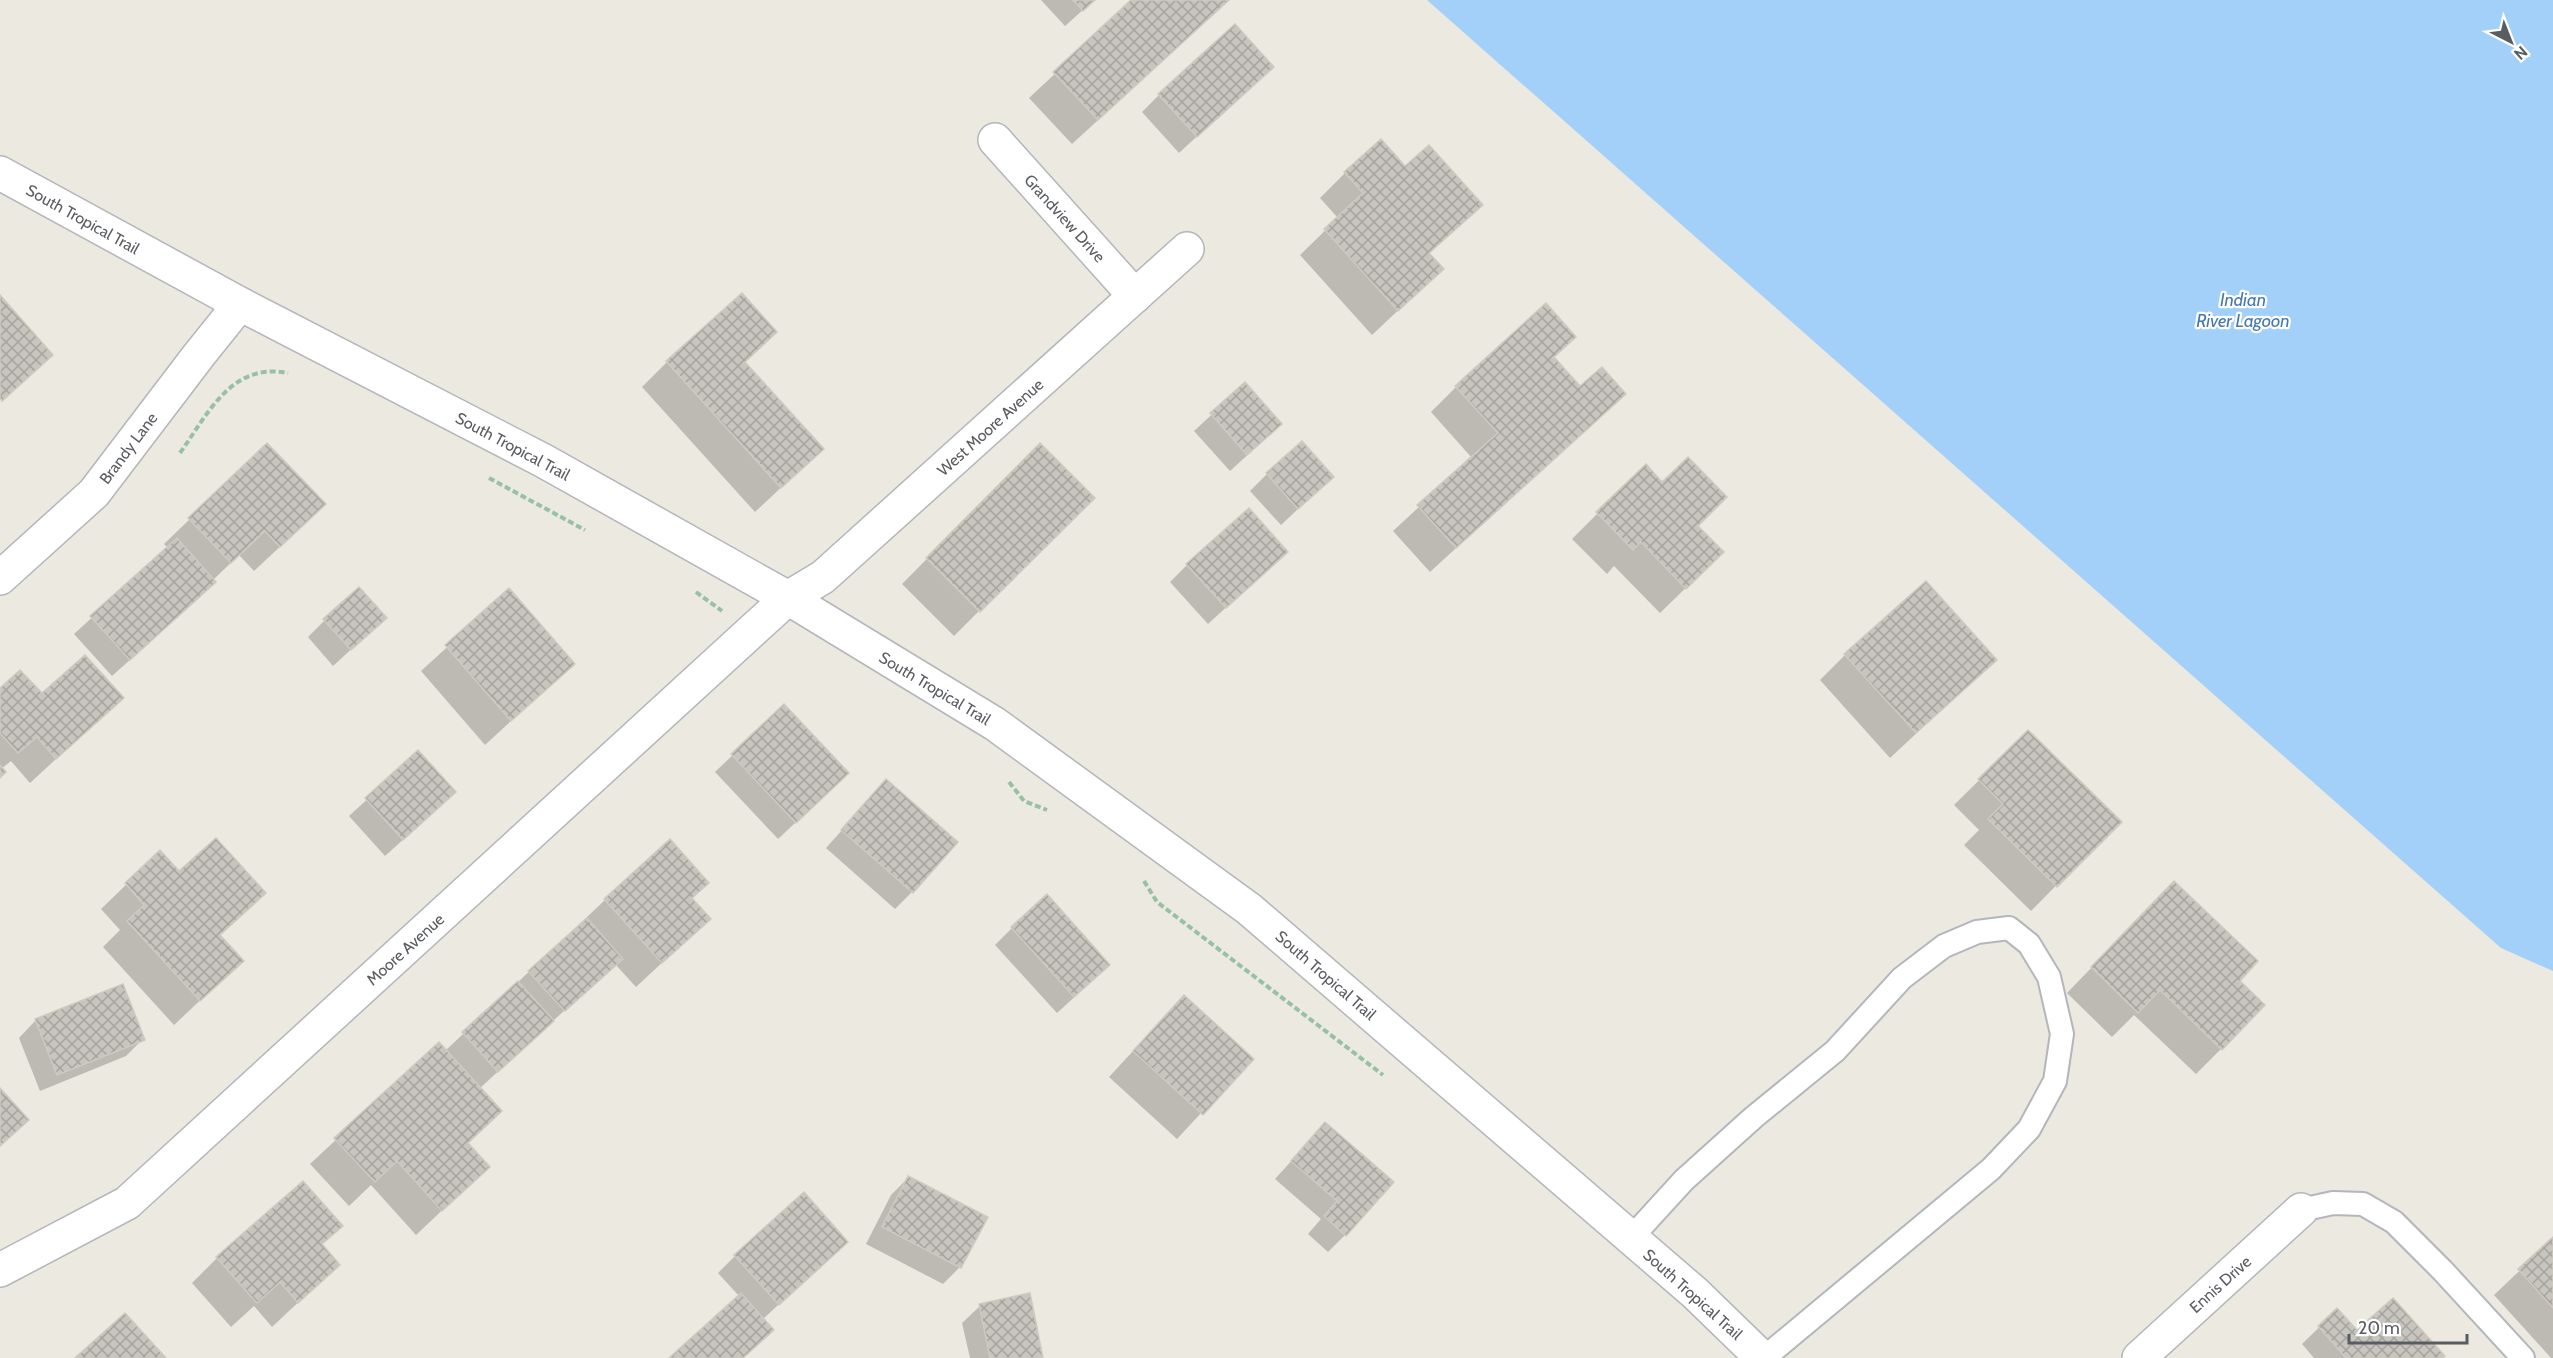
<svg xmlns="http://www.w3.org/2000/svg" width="2553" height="1358" font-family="Cabin,sans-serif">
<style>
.water{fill:#a2d0f8}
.shadow{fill:#0003}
.building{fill:url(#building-cross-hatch);stroke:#cfcabf;stroke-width:1.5}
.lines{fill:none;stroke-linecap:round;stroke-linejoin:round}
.service-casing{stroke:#b3b6ba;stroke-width:26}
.minor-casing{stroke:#b3b6ba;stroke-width:36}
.tertiary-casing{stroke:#b3b6ba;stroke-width:36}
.path{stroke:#98c1a4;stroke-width:4;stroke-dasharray:6 3;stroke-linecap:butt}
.service{stroke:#fff;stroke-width:22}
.minor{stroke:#fff;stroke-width:33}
.tertiary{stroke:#fff;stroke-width:33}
.labels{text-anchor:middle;stroke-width:4.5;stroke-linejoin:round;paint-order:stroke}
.street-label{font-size:16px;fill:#595c60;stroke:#fff}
.water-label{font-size:18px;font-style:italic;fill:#4577b1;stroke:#fff}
</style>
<defs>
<pattern id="building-cross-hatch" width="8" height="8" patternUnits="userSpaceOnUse" patternTransform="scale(1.5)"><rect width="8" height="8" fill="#c8c5bf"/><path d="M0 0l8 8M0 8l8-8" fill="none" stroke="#a5a39f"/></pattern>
</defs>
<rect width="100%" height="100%" fill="#ebe9e0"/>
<polygon class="water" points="1427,0 2553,0 2553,971 2501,948"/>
<g class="shadow">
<polygon points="1041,0 1094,0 1065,26"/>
<polygon points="1134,0 1229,0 1072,144 1029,98"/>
<polygon points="1272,67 1179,153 1142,112 1159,95"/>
<polygon points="1405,169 1481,205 1429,254 1442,269 1372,335 1300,255 1338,218 1320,198 1345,173"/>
<polygon points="775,332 744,363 822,449 755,512 642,387 667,362"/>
<polygon points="1574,337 1553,358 1580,388 1624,394 1430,572 1393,531 1472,458 1431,412 1456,387"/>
<polygon points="1245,384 1263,441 1230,471 1194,431"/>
<polygon points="267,445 299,529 254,571 239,555 213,580 198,599 112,676 74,634 168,548 164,544"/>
<polygon points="1040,445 1092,498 954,636 902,584"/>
<polygon points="1645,466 1696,526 1697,577 1660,613 1614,566 1607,574 1572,539"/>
<polygon points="1267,474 1315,493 1281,525 1250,491"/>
<polygon points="1187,565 1269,568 1208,624 1170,582"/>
<polygon points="509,591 573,664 485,745 421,671"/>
<polygon points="325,620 368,634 333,666 308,637"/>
<polygon points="1845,655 1995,660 1890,758 1820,680"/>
<polygon points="0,690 41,696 122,698 30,783 11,761 1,769 0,776"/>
<polygon points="784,706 830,790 778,839 715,772"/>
<polygon points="2028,732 2119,822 2031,911 1964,845 1979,830 1954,805"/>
<polygon points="418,753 437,809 385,856 349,816"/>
<polygon points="886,781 912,892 895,909 826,848"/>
<polygon points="160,852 179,873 264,893 219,936 242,961 174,1025 103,947 120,930 101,909"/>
<polygon points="691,899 709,919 636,987 615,964 479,1089 500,1111 467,1144 488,1167 416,1235 371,1185 349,1206 310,1164 439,1044 445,1051 605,900"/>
<polygon points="2149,908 2221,1049 2196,1074 2134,1015 2112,1037 2067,993"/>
<polygon points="1012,928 1091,982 1057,1013 995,945"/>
<polygon points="36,1020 143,1039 126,1056 40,1091 19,1038"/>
<polygon points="1159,1023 1251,1059 1177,1139 1109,1077"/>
<polygon points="1325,1124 1345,1235 1328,1252 1308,1234 1321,1219 1275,1179"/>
<polygon points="908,1178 960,1267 943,1284 866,1244 891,1195"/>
<polygon points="341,1226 321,1245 338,1265 272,1327 254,1306 231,1327 192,1283 217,1258"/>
<polygon points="2553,1239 2553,1358 2551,1358 2494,1295"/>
<polygon points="846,1242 763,1319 772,1330 743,1358 671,1358 739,1296 718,1273 735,1256"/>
<polygon points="980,1306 1042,1358 970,1358 962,1323"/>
<polygon points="2337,1310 2357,1332 2440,1358 2314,1358 2302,1344"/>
</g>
<g class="building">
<polygon points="1073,0 1095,0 1083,11"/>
<polygon points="1131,0 1229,0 1098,120 1053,72"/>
<polygon points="1235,24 1274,67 1197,137 1158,94"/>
<polygon points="1381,139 1405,166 1429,145 1483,205 1429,253 1444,269 1398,311 1324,229 1363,193 1344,172"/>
<polygon points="742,293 777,332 745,362 824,449 781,488 666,361"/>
<polygon points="0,295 53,355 2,401 0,398"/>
<polygon points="1546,303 1576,337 1554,357 1580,386 1602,367 1626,394 1456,548 1417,505 1498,433 1455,386"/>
<polygon points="1245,382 1282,424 1247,455 1210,413"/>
<polygon points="1302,441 1334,477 1298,509 1266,473"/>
<polygon points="267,443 326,504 280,547 265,531 231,563 188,518"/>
<polygon points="1040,443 1095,498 980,612 926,558"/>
<polygon points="1688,457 1727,497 1698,526 1724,552 1686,589 1641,542 1633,550 1596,512 1646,464 1662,482"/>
<polygon points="1249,508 1288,552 1226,608 1186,564"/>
<polygon points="177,538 216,582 130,660 90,616"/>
<polygon points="1926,581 1997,660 1916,733 1844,654"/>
<polygon points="359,587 387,618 351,650 323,619"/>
<polygon points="509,588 575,664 511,721 445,645"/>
<polygon points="85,655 124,698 56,759 37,737 18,753 0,733 0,688 20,670 42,693"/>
<polygon points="784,704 849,773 796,823 731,754"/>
<polygon points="2028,730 2122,822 2057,887 1988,819 2003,804 1978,779"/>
<polygon points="418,750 456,792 403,840 365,798"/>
<polygon points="0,765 6,772 0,778"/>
<polygon points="886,779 958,842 913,893 841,830"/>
<polygon points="216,838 266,893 220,935 244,961 200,1001 127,921 144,905 125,883 160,850 179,871"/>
<polygon points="670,839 709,883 692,898 711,919 662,963 604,899"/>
<polygon points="2174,881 2258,961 2240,981 2265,1005 2222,1050 2160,990 2138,1013 2091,967"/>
<polygon points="1047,894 1110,965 1074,997 1011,927"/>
<polygon points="587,918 623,959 565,1011 528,971"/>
<polygon points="518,981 554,1021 498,1072 462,1032"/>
<polygon points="123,984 145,1040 57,1075 35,1019"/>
<polygon points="1184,995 1254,1059 1203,1115 1133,1051"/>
<polygon points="439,1042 502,1111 468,1143 490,1167 442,1211 397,1161 375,1182 334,1138"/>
<polygon points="0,1088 29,1120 0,1146"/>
<polygon points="1325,1122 1394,1182 1346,1236 1324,1216 1337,1201 1291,1161"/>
<polygon points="908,1176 988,1217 961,1268 882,1227"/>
<polygon points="303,1181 343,1226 322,1244 340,1265 298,1303 280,1282 257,1303 216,1257"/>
<polygon points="804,1192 848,1242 779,1305 734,1255"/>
<polygon points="2553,1237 2553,1308 2518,1269"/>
<polygon points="741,1293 774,1330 743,1358 669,1358"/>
<polygon points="1030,1293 1043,1358 990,1358 979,1304"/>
<polygon points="2393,1298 2445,1356 2442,1358 2346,1358 2318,1326 2337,1308 2357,1330"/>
<polygon points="125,1313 166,1358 75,1358"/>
</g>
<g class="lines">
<defs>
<g id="service">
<polyline points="2301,1210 2333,1203 2363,1204 2394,1222 2443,1271 2523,1358"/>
<polyline points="1631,1238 1684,1180 1754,1117 1835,1051 1902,978 1944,946 1977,932 2009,928 2029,944 2049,977 2062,1034 2055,1081 2029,1129 1991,1169 1764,1358"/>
</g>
<g id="minor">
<polyline points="995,140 1135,296"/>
<polyline points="0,578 94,493 199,355 240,304"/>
<polyline points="0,1270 127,1203 755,628 788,598 823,577 1187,249"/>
<polyline points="2139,1358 2301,1210"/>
</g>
<polyline id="tertiary" points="0,173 240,304 544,461 788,598 995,724 1249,909 1695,1293 1762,1358"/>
</defs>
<use href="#service" class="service-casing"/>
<use href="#minor" class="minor-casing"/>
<use href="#tertiary" class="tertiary-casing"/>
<g class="path">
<path d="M 180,453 C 208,414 231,362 288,373"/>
<polyline points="489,478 585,530"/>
<polyline points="696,592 722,611"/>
<polyline points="1009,782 1024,801 1047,810"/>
<polyline points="1144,881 1157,902 1383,1075"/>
</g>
<use href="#service" class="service"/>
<use href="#minor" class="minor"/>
<use href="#tertiary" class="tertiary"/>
</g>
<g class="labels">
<g class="street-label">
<text transform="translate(1065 218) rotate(48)" y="6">Grandview Drive</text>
<text transform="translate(83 219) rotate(29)" y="6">South Tropical Trail</text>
<text transform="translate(990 427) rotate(-42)" y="6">West Moore Avenue</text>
<text transform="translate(513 446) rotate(28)" y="6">South Tropical Trail</text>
<text transform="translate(128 448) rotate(-53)" y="6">Brandy Lane</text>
<text transform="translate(935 688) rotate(31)" y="6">South Tropical Trail</text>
<text transform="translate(405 949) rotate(-42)" y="6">Moore Avenue</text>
<text transform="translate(1326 975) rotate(41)" y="6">South Tropical Trail</text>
<text transform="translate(2220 1284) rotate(-42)" y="6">Ennis Drive</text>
<text transform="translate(1693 1294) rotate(42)" y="6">South Tropical Trail</text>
</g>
<g class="water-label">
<text x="2243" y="306">Indian<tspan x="2243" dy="21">River Lagoon</tspan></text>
</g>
</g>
<g transform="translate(2511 42) rotate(138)" stroke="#ffffff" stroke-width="4.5" paint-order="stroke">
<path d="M0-4.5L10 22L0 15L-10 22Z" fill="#595c60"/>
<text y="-9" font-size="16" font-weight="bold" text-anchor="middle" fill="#595c60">N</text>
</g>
<path d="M2349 1334v9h118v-9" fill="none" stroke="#595c60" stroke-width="3"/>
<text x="2358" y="1334" font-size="18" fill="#595c60" stroke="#ffffff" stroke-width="4.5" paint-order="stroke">20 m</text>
</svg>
